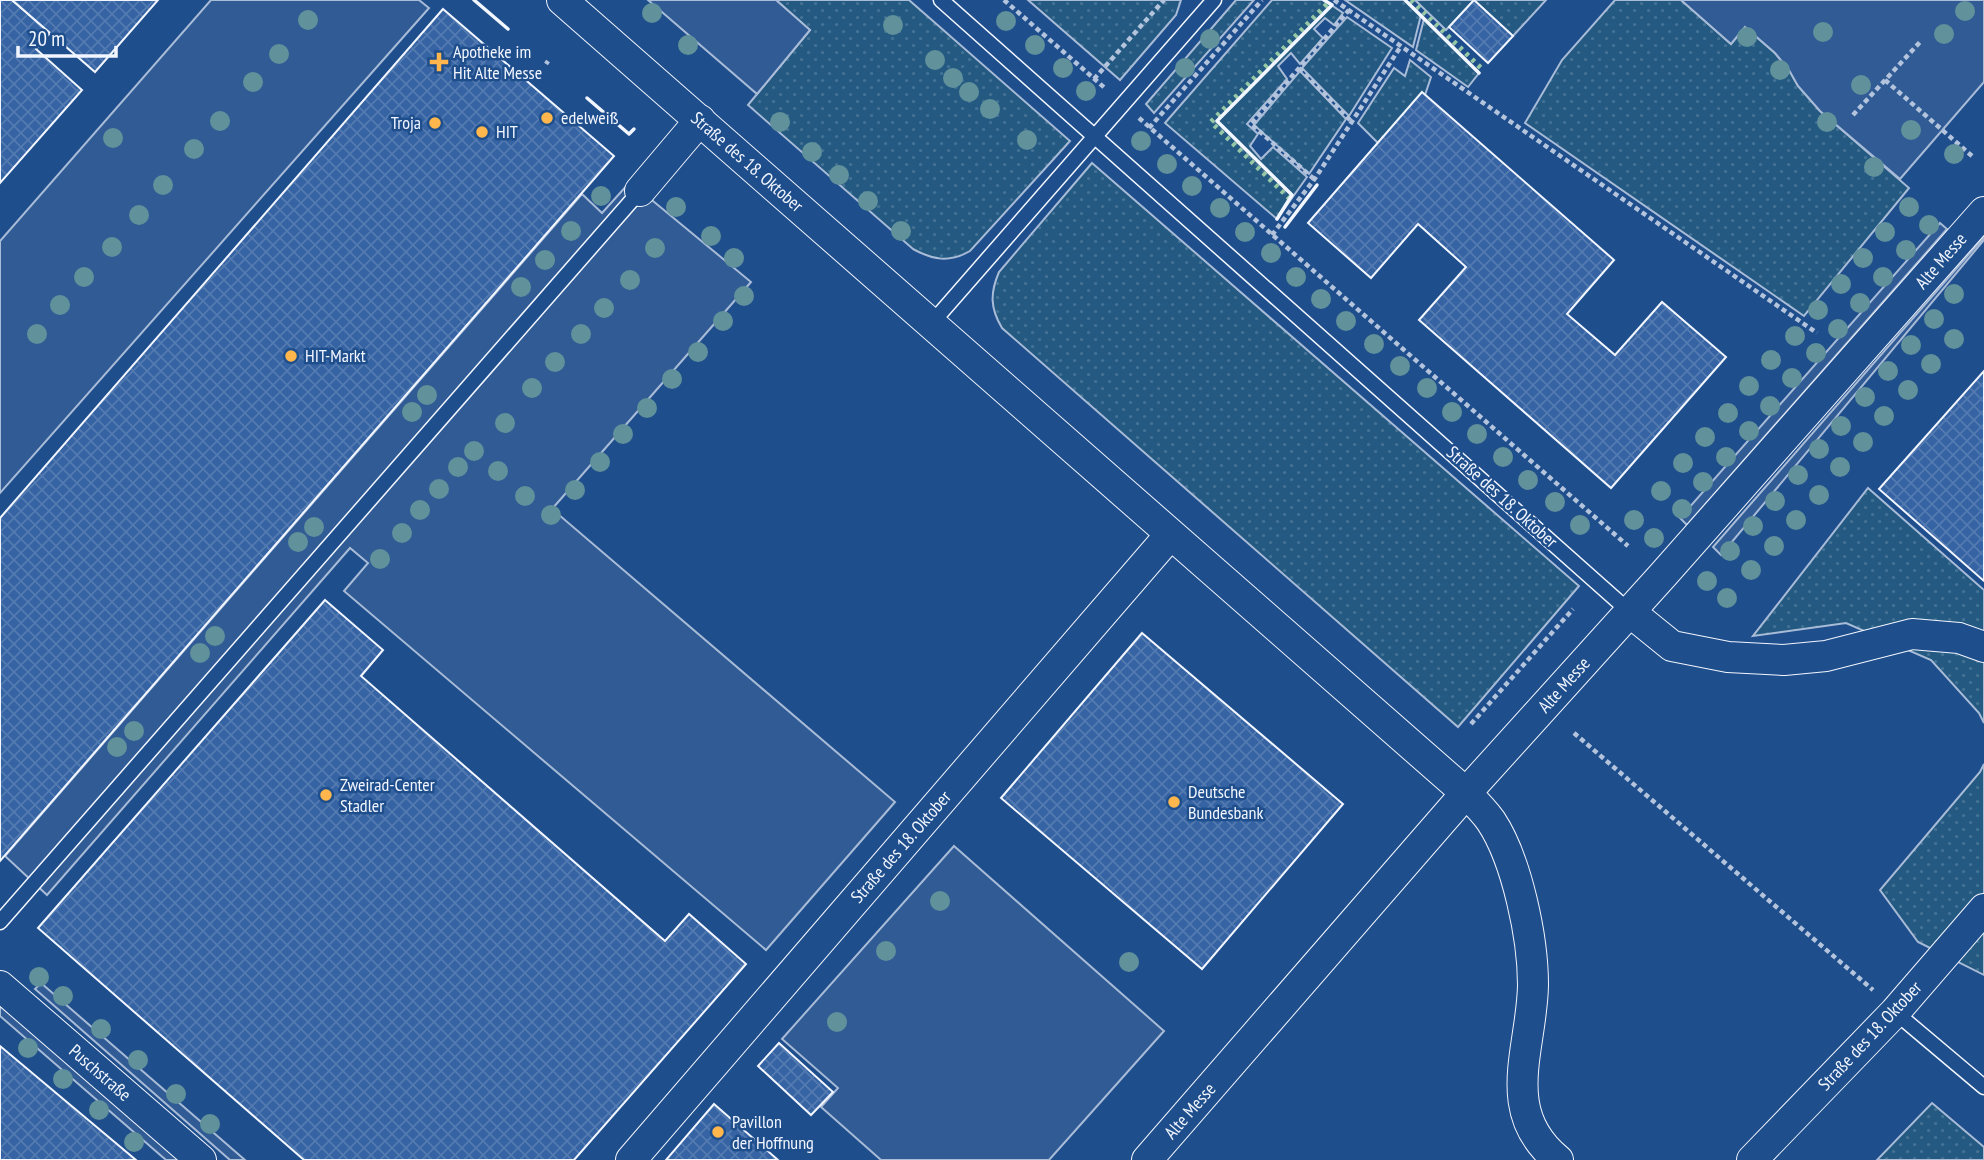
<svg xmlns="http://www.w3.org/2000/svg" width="1984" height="1160" font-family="'PT Sans Narrow',sans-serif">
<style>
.grass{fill:url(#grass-dots);stroke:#a8bbd7;stroke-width:2}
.parking{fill:#305b95;stroke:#a8bbd7;stroke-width:2}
.building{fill:url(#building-cross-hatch);stroke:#f2f6ff;stroke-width:2}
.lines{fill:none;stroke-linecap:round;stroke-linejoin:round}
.service-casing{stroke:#f2f6ff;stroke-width:17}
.minor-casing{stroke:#f2f6ff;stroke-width:32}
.path{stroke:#b3c4dc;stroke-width:4.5;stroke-dasharray:5 3.5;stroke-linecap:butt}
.service{stroke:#1f4e8c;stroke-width:14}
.minor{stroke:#1f4e8c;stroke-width:30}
.hedge{stroke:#97c8a6;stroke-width:5;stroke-dasharray:3.5 5;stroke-linecap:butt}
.wall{stroke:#f2f6ff;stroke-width:3.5}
.tree{fill:#61919a}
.poi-dot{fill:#ffb74d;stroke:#1f4e8c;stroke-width:2.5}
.labels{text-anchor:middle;stroke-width:5;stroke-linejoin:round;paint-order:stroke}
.poi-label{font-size:18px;fill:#f2f6ff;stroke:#1f4e8c;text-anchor:start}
.street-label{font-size:18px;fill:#f2f6ff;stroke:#1f4e8c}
</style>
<defs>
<pattern id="grass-dots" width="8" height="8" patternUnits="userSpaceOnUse" patternTransform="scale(1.75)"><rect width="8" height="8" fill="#245a82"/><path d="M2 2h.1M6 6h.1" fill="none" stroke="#447295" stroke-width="1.8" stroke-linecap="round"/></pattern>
<pattern id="building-cross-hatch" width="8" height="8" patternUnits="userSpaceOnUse" patternTransform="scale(1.75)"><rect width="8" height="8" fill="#3563a3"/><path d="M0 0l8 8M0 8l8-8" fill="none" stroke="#537ab1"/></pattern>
</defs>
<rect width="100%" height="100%" fill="#1f4e8c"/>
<g class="grass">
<path d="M 776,0 L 909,0 L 1070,141 L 970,251 C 949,263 933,260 913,249 L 748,105 L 810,30 Z"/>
<polygon points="1028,0 1181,0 1176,15 1120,80"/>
<polygon points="1236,0 1254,0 1154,113 1146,104"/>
<polygon points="1272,0 1324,0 1343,13 1334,25 1325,18 1314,29 1323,38 1300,64 1291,53 1278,66 1287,79 1247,124 1258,134 1250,146 1261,159 1273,147 1307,177 1277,219 1165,123"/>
<polygon points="1345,0 1405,0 1421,15 1413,47"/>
<polygon points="1415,0 1474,0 1446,30"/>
<polygon points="1474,0 1546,0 1513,36"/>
<polygon points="1615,0 1681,0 1731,44 1745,27 1775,53 1789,70 1798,86 1820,111 1909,188 1804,316 1525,123 1562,60"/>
<polygon points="1347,17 1392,48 1349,116 1302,68"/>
<polygon points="1424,19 1479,73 1468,87 1416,50"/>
<polygon points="1410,60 1431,77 1425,95 1378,143 1358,123 1394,68 1405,76"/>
<polygon points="1300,71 1346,119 1309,174 1254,125"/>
<path d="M 1092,163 L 1579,586 L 1458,727 L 1002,328 C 990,308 990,293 999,272 Z"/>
<polygon points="1868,488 1984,590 1984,723 1979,713 1931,660 1846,623 1753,636"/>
<polygon points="1984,764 1984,975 1918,942 1880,890 1980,772"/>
<polygon points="1932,1103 1984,1147 1984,1160 1877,1160"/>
</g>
<g class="parking">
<polygon points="211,0 419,0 429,8 0,493 0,241"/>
<polygon points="648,0 776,0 810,30 757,94"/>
<polygon points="1681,0 1984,0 1984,82 1900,179 1820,111 1798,86 1789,70 1775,53 1745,27 1731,44"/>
<polygon points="630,182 751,282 552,509 895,802 766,950 344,591 368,563 350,548 47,895 5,856 582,194 602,213"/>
<polygon points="1940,223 1947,229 1687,525 1680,518"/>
<polygon points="1984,237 1984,240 1721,555 1713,547"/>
<polygon points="954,846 1164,1031 1049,1160 881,1160 821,1107 838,1088 782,1039"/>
<polygon points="41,983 245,1160 230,1160 35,989"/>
<polygon points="0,1002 181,1160 166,1160 0,1016"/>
</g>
<g class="building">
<polygon points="0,0 12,0 50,33 36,49 82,90 0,183"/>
<polygon points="12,0 158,0 95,72"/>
<polygon points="1474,0 1513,36 1488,63 1449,27"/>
<polygon points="443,9 614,156 0,861 0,518"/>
<polygon points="1422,92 1614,260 1567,314 1615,355 1662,302 1726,357 1611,488 1419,320 1466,267 1418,224 1371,278 1308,223"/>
<polygon points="1984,371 1984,581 1879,489"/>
<polygon points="325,600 383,650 361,676 665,941 689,914 746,964 574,1160 304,1160 38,928"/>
<polygon points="1142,633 1343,804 1202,969 1001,798"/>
<polygon points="779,1043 833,1092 811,1115 758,1066"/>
<polygon points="0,1046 136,1160 0,1160"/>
<polygon points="714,1104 778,1160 666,1160"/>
</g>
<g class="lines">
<defs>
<g id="service">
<polyline points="941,0 1630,612"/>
<polyline points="931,324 1214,0"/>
<polyline points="0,922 640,191"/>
<polyline points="1895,1012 1984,1087"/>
</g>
<g id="minor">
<path d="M 562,0 L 1466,793 C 1475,802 1484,811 1491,821 C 1517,860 1533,938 1533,985 C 1532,1049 1498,1111 1558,1160"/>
<polyline points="640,191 700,120"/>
<polyline points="1630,612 1672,646 1728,657 1784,660 1826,656 1912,634 1959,638 1984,647"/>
<polyline points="0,986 201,1160"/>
<polyline points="631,1160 1170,535"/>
<polyline points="1147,1160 1466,793 1663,575 1984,212"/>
<polyline points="1752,1160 1895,1012 1984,909"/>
</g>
</defs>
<use href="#service" class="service-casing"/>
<use href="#minor" class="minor-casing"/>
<g class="path">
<polyline points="1004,0 1106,89"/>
<polyline points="1334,0 1817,333"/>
<polyline points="546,64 548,61"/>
<polyline points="1299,68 1352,122"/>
<polyline points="1094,79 1164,0"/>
<polyline points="1885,80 1972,156"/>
<polyline points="1853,115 1920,42"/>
<polyline points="1139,118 1628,546"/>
<polyline points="1149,128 1262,0"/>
<polyline points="1314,179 1251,124 1349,10"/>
<polyline points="1272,235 1316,177 1401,46"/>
<polyline points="1471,724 1573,609"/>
<polyline points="1574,733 1873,990"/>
</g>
<use href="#service" class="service"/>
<use href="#minor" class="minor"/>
<g class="hedge">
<polyline points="1411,0 1482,69"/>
<polyline points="1290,199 1211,122 1328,3"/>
</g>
<g class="wall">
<polyline points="474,0 508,29"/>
<polyline points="1405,0 1479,73"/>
<polyline points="587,98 629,134 634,129"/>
<polyline points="1277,219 1292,195 1217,121 1332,5 1324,0"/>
<polyline points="1285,227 1317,185"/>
</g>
</g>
<g class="tree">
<circle cx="1965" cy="11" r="10"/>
<circle cx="652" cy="13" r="10"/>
<circle cx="308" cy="20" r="10"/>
<circle cx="1006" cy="21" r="10"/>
<circle cx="893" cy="25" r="10"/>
<circle cx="1823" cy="32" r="10"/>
<circle cx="1944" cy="34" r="10"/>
<circle cx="1747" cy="37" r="10"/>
<circle cx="1210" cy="39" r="10"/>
<circle cx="688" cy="45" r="10"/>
<circle cx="1035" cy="45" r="10"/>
<circle cx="279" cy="54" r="10"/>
<circle cx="935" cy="60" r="10"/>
<circle cx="1063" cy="68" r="10"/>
<circle cx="1185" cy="68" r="10"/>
<circle cx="1780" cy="70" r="10"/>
<circle cx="953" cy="78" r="10"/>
<circle cx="253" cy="82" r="10"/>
<circle cx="1861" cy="85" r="10"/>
<circle cx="1086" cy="91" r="10"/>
<circle cx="969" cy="92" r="10"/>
<circle cx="990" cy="109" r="10"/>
<circle cx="220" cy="121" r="10"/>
<circle cx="780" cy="122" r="10"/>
<circle cx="1827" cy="122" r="10"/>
<circle cx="1911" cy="130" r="10"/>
<circle cx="113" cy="138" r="10"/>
<circle cx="1027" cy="140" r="10"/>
<circle cx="1141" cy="141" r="10"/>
<circle cx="194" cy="149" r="10"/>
<circle cx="812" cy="152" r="10"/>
<circle cx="1954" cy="154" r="10"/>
<circle cx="1167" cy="164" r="10"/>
<circle cx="1874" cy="167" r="10"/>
<circle cx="839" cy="175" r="10"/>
<circle cx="163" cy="185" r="10"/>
<circle cx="1192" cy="186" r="10"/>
<circle cx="601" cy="196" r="10"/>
<circle cx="868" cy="201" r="10"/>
<circle cx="676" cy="207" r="10"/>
<circle cx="1909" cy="207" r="10"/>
<circle cx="1220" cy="208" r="10"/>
<circle cx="139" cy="215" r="10"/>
<circle cx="1929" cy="225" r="10"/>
<circle cx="571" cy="231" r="10"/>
<circle cx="901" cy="231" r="10"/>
<circle cx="1245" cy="232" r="10"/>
<circle cx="1885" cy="232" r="10"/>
<circle cx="711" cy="236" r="10"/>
<circle cx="112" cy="247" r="10"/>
<circle cx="655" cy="248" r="10"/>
<circle cx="1906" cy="250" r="10"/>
<circle cx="1271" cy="253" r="10"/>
<circle cx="734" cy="258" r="10"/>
<circle cx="1863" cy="258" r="10"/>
<circle cx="545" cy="260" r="10"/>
<circle cx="84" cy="277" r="10"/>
<circle cx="1296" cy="277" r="10"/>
<circle cx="1883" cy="277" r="10"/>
<circle cx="630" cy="280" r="10"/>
<circle cx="1841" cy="284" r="10"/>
<circle cx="521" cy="287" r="10"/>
<circle cx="1954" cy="294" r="10"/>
<circle cx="744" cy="296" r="10"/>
<circle cx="1321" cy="299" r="10"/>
<circle cx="1860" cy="303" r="10"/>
<circle cx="60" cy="305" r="10"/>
<circle cx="604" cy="308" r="10"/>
<circle cx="1818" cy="310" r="10"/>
<circle cx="1934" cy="319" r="10"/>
<circle cx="723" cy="321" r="10"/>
<circle cx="1346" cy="321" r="10"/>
<circle cx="1838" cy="329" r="10"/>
<circle cx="37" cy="334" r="10"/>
<circle cx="581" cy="334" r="10"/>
<circle cx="1795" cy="336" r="10"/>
<circle cx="1954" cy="339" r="10"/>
<circle cx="1374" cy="344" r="10"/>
<circle cx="1911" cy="345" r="10"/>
<circle cx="698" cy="352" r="10"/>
<circle cx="1816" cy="353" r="10"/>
<circle cx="1771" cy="360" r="10"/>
<circle cx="555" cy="362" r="10"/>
<circle cx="1931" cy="364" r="10"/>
<circle cx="1400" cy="366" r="10"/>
<circle cx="1888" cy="371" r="10"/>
<circle cx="1792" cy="378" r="10"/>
<circle cx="672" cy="379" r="10"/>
<circle cx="1749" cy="386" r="10"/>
<circle cx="532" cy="388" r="10"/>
<circle cx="1427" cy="388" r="10"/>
<circle cx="1908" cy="390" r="10"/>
<circle cx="427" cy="395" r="10"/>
<circle cx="1865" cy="397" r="10"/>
<circle cx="1770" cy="406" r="10"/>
<circle cx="647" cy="408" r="10"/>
<circle cx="412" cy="412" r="10"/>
<circle cx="1452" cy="412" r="10"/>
<circle cx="1728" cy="413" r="10"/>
<circle cx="1884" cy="416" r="10"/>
<circle cx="505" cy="423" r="10"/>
<circle cx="1841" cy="426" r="10"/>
<circle cx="1749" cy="431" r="10"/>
<circle cx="623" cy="434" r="10"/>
<circle cx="1477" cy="434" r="10"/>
<circle cx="1705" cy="437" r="10"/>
<circle cx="1863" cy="442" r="10"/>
<circle cx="1819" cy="449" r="10"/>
<circle cx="474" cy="451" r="10"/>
<circle cx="1503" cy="457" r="10"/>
<circle cx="1726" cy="457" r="10"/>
<circle cx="600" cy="462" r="10"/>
<circle cx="1683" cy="463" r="10"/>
<circle cx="458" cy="467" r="10"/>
<circle cx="1840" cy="467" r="10"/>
<circle cx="498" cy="471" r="10"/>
<circle cx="1798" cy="475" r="10"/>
<circle cx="1528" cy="480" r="10"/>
<circle cx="1703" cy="482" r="10"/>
<circle cx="439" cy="489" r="10"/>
<circle cx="575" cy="490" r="10"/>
<circle cx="1661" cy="491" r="10"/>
<circle cx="1819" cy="495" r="10"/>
<circle cx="525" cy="496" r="10"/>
<circle cx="1775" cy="501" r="10"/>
<circle cx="1555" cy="502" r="10"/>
<circle cx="1682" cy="509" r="10"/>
<circle cx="420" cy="510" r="10"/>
<circle cx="551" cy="515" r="10"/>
<circle cx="1634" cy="520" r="10"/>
<circle cx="1796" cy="520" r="10"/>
<circle cx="1580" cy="525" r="10"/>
<circle cx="1753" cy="526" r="10"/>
<circle cx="314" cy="527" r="10"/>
<circle cx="402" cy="533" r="10"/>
<circle cx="1654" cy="538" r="10"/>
<circle cx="298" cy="542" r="10"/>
<circle cx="1774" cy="546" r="10"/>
<circle cx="1730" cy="551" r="10"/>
<circle cx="380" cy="559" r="10"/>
<circle cx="1751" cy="570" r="10"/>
<circle cx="1707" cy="581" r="10"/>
<circle cx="1727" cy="598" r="10"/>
<circle cx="215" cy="636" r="10"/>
<circle cx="200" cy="653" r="10"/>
<circle cx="134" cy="731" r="10"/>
<circle cx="117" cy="747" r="10"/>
<circle cx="940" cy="901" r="10"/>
<circle cx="886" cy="951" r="10"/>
<circle cx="1129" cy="962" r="10"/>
<circle cx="39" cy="977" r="10"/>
<circle cx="63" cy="996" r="10"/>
<circle cx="837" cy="1022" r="10"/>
<circle cx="101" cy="1029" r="10"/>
<circle cx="28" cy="1048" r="10"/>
<circle cx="138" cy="1060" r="10"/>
<circle cx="63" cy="1079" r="10"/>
<circle cx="176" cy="1094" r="10"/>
<circle cx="99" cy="1110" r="10"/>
<circle cx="210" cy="1124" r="10"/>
<circle cx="134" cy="1142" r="10"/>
</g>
<g class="poi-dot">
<path d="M435.5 51.5h7v7h7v7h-7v7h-7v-7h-7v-7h7z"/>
<circle cx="547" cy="118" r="7"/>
<circle cx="435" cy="123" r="7"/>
<circle cx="482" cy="132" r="7"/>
<circle cx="291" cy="356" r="7"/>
<circle cx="326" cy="795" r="7"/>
<circle cx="1174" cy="802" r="7"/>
<circle cx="718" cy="1132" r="7"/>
</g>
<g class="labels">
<g class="poi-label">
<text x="453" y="58">Apotheke im<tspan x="453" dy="21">Hit Alte Messe</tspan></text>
<text x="561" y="124">edelweiß</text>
<text x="421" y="129" text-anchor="end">Troja</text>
<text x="496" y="138">HIT</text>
<text x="305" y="362">HIT-Markt</text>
<text x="340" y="791">Zweirad-Center<tspan x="340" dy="21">Stadler</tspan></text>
<text x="1188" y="798">Deutsche<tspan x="1188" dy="21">Bundesbank</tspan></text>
<text x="732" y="1128">Pavillon<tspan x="732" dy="21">der Hoffnung</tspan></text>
</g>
<g class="street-label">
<text transform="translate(747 162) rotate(41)" y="6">Straße des 18. Oktober</text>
<text transform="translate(1941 261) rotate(-49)" y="6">Alte Messe</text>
<text transform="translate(1502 497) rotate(42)" y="6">Straße des 18. Oktober</text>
<text transform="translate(1564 685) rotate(-48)" y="6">Alte Messe</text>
<text transform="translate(901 847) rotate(-49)" y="6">Straße des 18. Oktober</text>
<text transform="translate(1870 1036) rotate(-47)" y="6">Straße des 18. Oktober</text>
<text transform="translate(100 1073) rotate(41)" y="6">Puschstraße</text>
<text transform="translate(1190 1111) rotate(-49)" y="6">Alte Messe</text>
</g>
</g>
<path d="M18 46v10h98v-10" fill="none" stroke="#f2f6ff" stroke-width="3.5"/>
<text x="28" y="46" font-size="21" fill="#f2f6ff" stroke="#1f4e8c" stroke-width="5" paint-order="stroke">20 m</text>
</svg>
